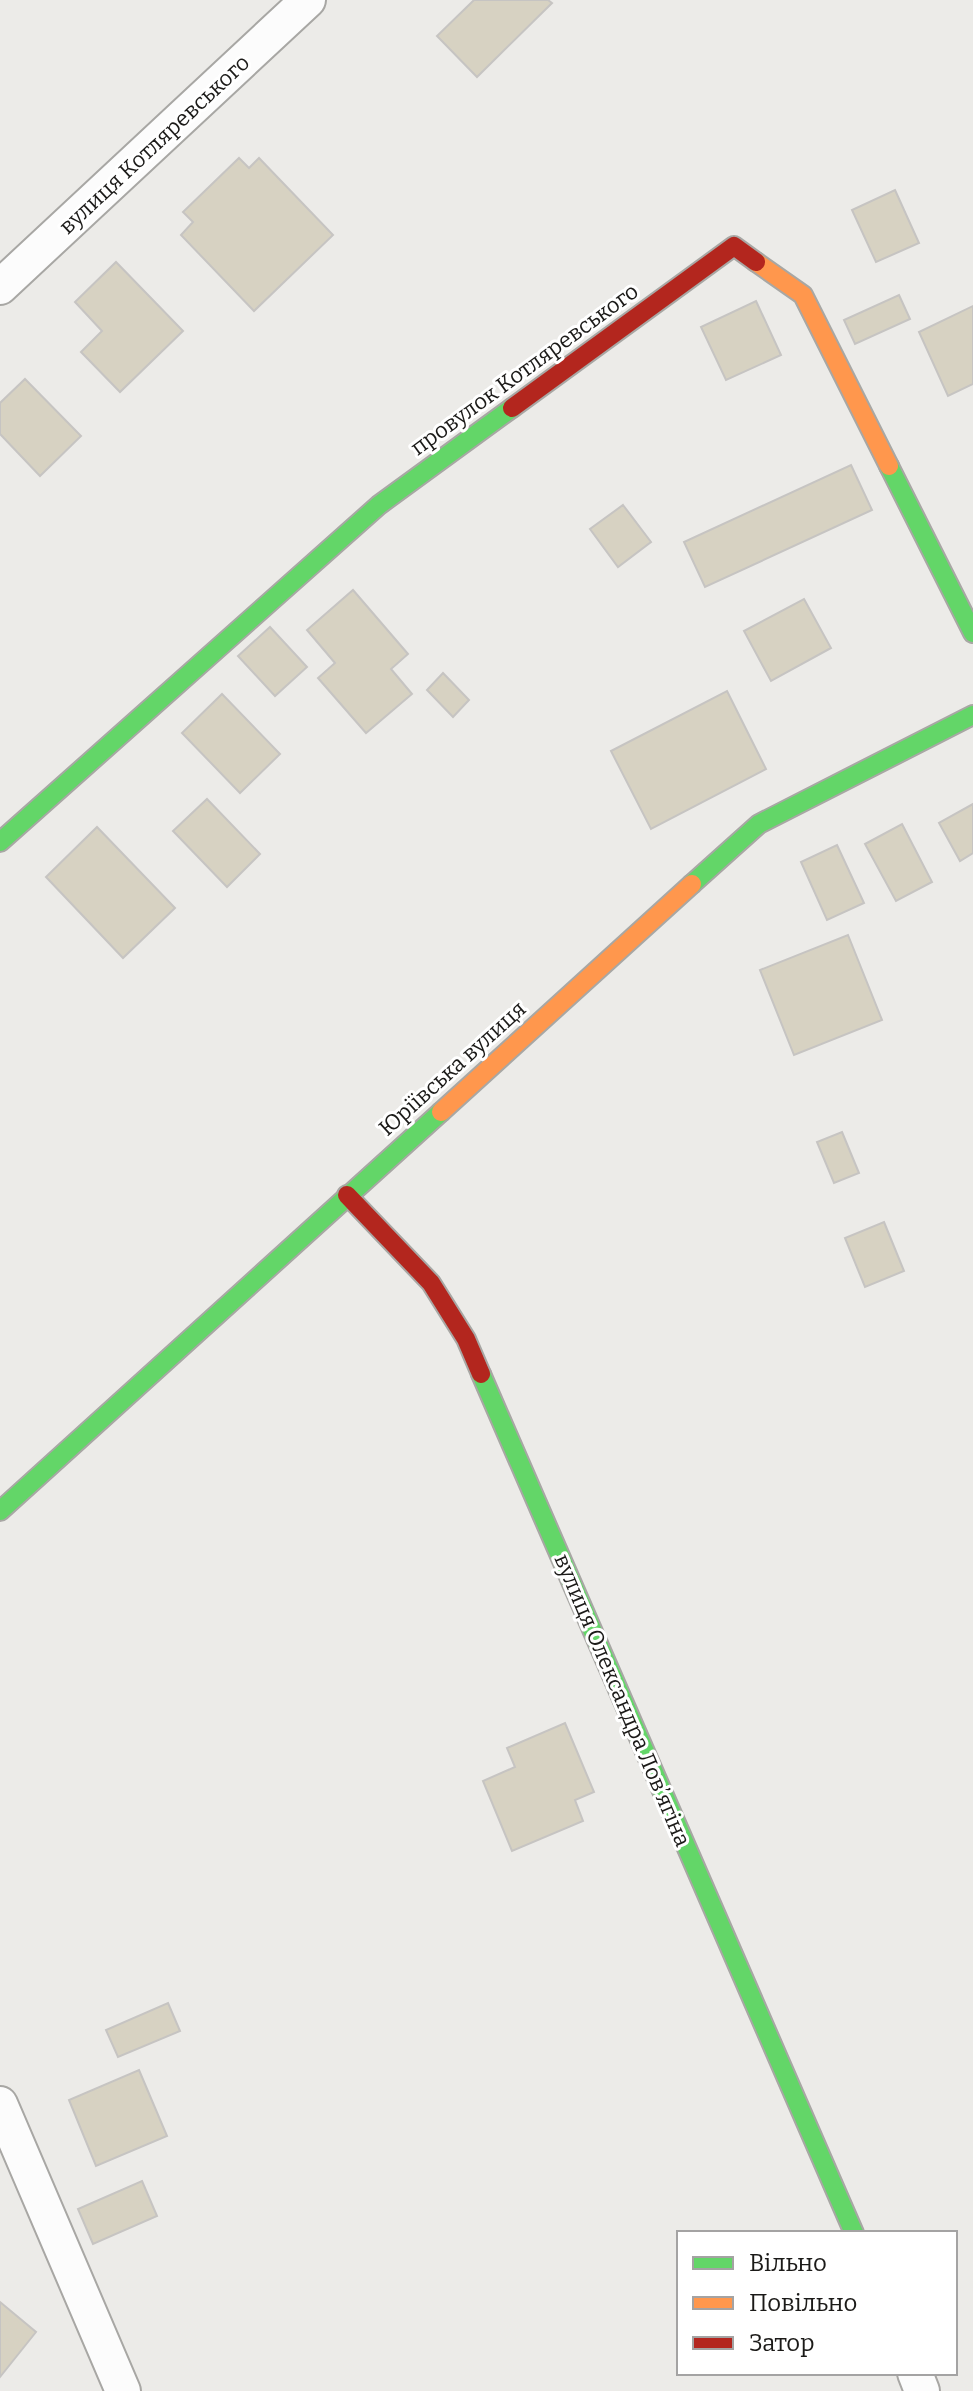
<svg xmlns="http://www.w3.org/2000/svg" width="973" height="2391" font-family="Bitter,serif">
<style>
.building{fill:#d7d2c2;stroke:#c6c4c2;stroke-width:2}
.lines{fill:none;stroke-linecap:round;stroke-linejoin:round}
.street-casing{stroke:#a8a7a4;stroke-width:38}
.fast-casing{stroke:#a8a7a4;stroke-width:22}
.slow-casing{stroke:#a8a7a4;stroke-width:22}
.jam-casing{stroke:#a8a7a4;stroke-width:22}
.street{stroke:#fcfcfc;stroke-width:34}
.fast{stroke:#63d668;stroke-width:18}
.slow{stroke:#ff974d;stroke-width:18}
.jam{stroke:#b3261e;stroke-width:18}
.labels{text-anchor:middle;stroke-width:6;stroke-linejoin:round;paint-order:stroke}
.street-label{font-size:22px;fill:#1b1a18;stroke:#fff}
</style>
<rect width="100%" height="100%" fill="#ecebe8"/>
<g class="building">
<polygon points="474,0 548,0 552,3 477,77 437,36"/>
<polygon points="239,158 249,168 259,158 333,235 254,311 181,235 193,222 183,212"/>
<polygon points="895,190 919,243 876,262 852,210"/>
<polygon points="116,262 183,331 120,392 81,352 102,331 75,302"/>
<polygon points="899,295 910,319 855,344 844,320"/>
<polygon points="756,301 781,355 726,380 701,327"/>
<polygon points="973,306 973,384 948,396 919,332"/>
<polygon points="25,379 81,436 40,476 0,434 0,403"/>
<polygon points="851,465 872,510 705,587 684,542"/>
<polygon points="623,505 651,542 618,567 590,529"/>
<polygon points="353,590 408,654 391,669 412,694 366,733 318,678 335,663 307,630"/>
<polygon points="804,599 831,648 771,681 744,631"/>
<polygon points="270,627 307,667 275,696 238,656"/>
<polygon points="443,673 469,700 453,717 427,690"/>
<polygon points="727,691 766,769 651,829 611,751"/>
<polygon points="222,694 280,754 240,793 182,733"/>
<polygon points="207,799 260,854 227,887 173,831"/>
<polygon points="973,804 973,853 960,861 939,823"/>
<polygon points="902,824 932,882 896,901 865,844"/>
<polygon points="97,827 175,908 123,958 46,877"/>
<polygon points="837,845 864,903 827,920 801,862"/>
<polygon points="848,935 882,1020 794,1055 760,970"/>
<polygon points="842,1132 859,1173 834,1183 817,1142"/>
<polygon points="884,1222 904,1271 865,1287 845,1238"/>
<polygon points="565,1723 594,1792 575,1800 583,1821 512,1851 483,1781 515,1767 507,1748"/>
<polygon points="168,2003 180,2031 118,2057 106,2030"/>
<polygon points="139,2070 167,2136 96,2166 69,2100"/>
<polygon points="142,2181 157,2216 93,2244 78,2209"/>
<polygon points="0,2302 36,2332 0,2377"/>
</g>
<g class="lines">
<defs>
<g id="street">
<polyline points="0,287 308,0"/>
<polyline points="0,2104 123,2391"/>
<polyline points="915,2373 922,2391"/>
</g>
<g id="fast">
<polyline points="889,466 973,633"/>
<polyline points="0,842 379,505 512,408"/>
<polyline points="692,884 759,824 973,715"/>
<polyline points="481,1374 854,2233"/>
<polyline points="0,1511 441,1112"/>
</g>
<g id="slow">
<polyline points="756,262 803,295 889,466"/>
<polyline points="441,1112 692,884"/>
</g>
<g id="jam">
<polyline points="512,408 734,246 756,262"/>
<polyline points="347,1195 431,1283 466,1339 481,1374"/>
</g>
</defs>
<use href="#street" class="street-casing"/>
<use href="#fast" class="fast-casing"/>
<use href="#slow" class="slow-casing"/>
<use href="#jam" class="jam-casing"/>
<use href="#street" class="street"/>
<use href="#fast" class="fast"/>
<use href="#slow" class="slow"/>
<use href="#jam" class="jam"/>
</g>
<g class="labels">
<g class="street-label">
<text transform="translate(154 144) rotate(-43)" y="8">вулиця Котляревського</text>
<text transform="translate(524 369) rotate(-36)" y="8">провулок Котляревського</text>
<text transform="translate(452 1068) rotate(-42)" y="8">Юріївська вулиця</text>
<text transform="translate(623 1700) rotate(67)" y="8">вулиця Олександра Ловʼягіна</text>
</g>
</g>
<rect x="677" y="2231" width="280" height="144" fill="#ffffff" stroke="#a4a3a3" stroke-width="2"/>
<rect x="693" y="2257" width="40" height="12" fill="#63d668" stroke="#a4a3a3" stroke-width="2"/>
<text x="749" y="2271" font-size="24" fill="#1b1a18">Вільно</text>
<rect x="693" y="2297" width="40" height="12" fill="#ff974d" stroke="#a4a3a3" stroke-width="2"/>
<text x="749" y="2311" font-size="24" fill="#1b1a18">Повільно</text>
<rect x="693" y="2337" width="40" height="12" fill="#b3261e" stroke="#a4a3a3" stroke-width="2"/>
<text x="749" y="2351" font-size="24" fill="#1b1a18">Затор</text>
</svg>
